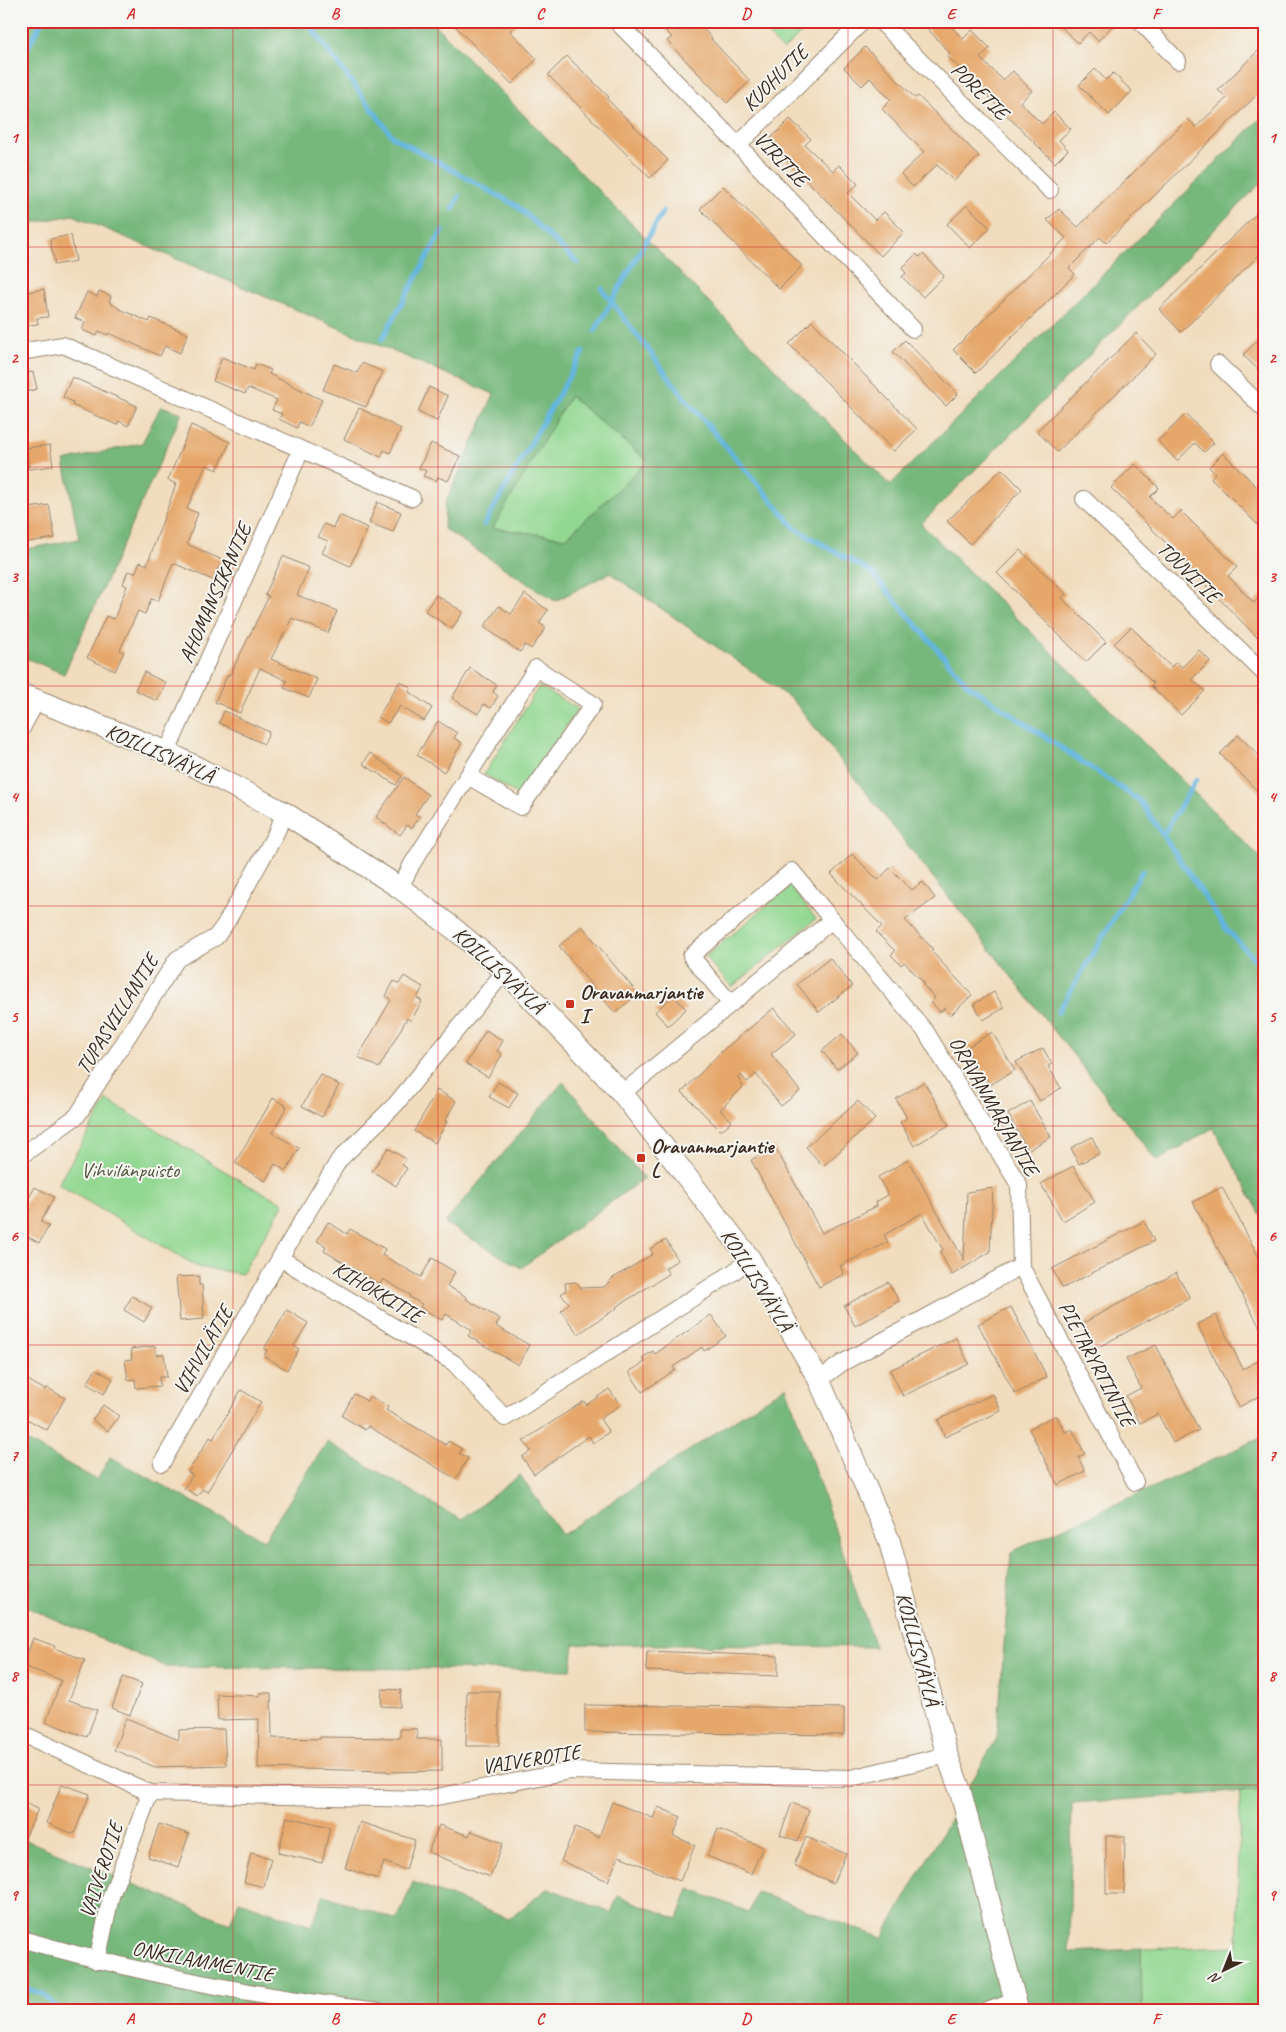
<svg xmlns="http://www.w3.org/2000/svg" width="1286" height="2032" font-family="Caveat,sans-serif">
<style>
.green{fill:#93d892;stroke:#678158}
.forest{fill:#76b87c;stroke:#58714d;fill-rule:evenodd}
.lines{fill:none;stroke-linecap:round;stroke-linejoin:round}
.stream{stroke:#64b5df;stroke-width:5}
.building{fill:#e6a76a}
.minor-casing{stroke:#96846e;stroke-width:18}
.tertiary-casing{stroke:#96846e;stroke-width:23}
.minor{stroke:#fff;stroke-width:16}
.tertiary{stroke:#fff;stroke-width:21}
.grid{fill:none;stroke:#d62828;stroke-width:1;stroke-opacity:0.55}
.poi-dot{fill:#c8321e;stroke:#f6f6f2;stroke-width:2}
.labels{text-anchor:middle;stroke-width:4;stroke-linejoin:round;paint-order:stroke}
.street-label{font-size:21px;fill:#3b2a1e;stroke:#f6f6f2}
.poi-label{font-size:21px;font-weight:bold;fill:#3b2a1e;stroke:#f6f6f2;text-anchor:start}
.park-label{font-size:21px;fill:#51563b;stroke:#f6f6f2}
.neatline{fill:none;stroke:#d62828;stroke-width:2}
.grid-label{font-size:16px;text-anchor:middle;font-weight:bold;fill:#d62828}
</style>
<rect width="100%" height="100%" fill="#f6f6f2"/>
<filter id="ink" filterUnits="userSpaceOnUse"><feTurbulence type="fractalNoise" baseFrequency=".02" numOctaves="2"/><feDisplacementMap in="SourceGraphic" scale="10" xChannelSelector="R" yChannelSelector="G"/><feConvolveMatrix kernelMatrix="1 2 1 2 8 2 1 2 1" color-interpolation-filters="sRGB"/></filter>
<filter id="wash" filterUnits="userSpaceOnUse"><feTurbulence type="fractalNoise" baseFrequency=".0096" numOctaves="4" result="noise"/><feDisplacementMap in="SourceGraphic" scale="20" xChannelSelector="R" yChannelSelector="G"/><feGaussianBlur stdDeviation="1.12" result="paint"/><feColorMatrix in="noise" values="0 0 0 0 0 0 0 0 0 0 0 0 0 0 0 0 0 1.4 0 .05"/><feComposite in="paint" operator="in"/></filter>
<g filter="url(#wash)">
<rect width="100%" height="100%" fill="#f1ddbe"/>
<g class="green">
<polygon points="754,21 814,21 783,50"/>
<polygon points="570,396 648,461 566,538 492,528"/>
<polygon points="539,686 578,709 518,795 484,774"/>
<polygon points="790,886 816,919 732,987 705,957"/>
<polygon points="107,1100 246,1184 284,1203 242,1274 198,1267 58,1184"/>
<polygon points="1265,1790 1265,2011 1142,2011 1141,1949 1237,1946 1240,1792"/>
</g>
<g class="forest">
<path d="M 21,21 L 431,21 L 890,485 L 1265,114 L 1265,179 L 921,524 L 1265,862 L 1265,1222 L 1213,1128 L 1157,1161 L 793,700 L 610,573 L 555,601 L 444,529 L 445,504 L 494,394 L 73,215 L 21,225 ZM 570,396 L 648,461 L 566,538 L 493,528 Z"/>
<polygon points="161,406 182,413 64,674 21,656 21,550 79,539 64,461 142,443"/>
<polygon points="563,1082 644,1178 521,1268 445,1223"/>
<polygon points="786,1386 875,1647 574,1644 571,1670 167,1667 21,1605 21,1438 97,1480 110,1457 264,1540 327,1442 461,1520 520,1475 562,1535"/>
<polygon points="1265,1436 1265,1790 1072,1803 1069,1952 1141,1949 1142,2011 21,2011 21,1838 230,1924 239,1901 311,1926 324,1895 397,1920 413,1882 509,1919 548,1888 611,1913 618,1896 678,1919 689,1889 749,1912 757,1892 882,1938 997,1738 1011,1552"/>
</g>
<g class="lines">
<g class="stream">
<polyline points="306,21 393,137 517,206 578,263"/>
<polyline points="21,60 42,21"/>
<polyline points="453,209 459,196"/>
<polyline points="602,289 684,397 796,529 871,572 967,684 1140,801 1227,930 1265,970"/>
<polyline points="595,331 663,211"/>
<polyline points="382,339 442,231"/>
<polyline points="484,525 583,352"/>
<polyline points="1163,835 1196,780"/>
<polyline points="1058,1012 1142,871"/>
<polyline points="21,1986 44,1995 60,2011"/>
</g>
</g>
<g id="blocks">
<g class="building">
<polygon points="450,21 520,21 510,31 537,59 512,84"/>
<polygon points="674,21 696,21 712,38 711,39 750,81 727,103 667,41 672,37 665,30"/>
<polygon points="920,21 946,21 963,39 972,30 990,48 980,58 1003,80 1013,71 1032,91 1020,102 1042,124 1054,112 1071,129 1059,140 1068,150 1055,163 947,56 950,53"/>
<polygon points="1055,21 1117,21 1098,41 1089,32 1078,43"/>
<polygon points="1265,44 1265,87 1106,243 1100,237 1069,268 1075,274 976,373 953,350 1066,238 1047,220 1059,209 1078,227 1188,119 1196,127 1227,98 1218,90"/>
<polygon points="865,47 915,98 918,96 979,156 954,181 937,165 913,187 901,174 924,152 882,109 891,100 870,78 862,86 844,68"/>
<polygon points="567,56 609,97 607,99 668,160 650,178 548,75"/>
<polygon points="1095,69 1106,80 1113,73 1132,91 1109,115 1079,85"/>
<polygon points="790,119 811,139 805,145 833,171 839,165 858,184 848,193 875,220 884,212 904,232 881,256 768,141"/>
<polygon points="723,186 802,266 779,289 700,209"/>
<polygon points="967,205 990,228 970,248 947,224"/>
<polygon points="1256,214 1265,223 1265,249 1181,332 1159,309"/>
<polygon points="71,235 76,261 55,265 50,239"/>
<polygon points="916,254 919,257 923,254 944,276 923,297 902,277 906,273 902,268"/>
<polygon points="44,289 48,317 37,318 38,324 21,326 21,293"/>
<polygon points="99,291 111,296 109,302 120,309 149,322 151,318 188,334 180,353 165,346 160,356 109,333 108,335 99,331 97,336 82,330 85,322 75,318 87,292 97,297"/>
<polygon points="812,321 917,429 894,451 789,344"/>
<polygon points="1136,333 1156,354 1057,452 1037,431"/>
<polygon points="1265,333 1265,376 1243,355"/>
<polygon points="905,340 958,394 946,406 893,352"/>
<polygon points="222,357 254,370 256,364 271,370 269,374 322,400 309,427 299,422 297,428 279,419 282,414 272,410 277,400 248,388 245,394 213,381"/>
<polygon points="362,363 383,372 366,407 323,390 334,364 357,373"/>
<polygon points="33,372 37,389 21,393 21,374"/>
<polygon points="72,377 137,406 128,426 119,421 117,425 72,405 73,402 63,397"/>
<polygon points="429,387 448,396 437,421 418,412"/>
<polygon points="359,408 401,429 390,453 384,450 381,457 344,439"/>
<polygon points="1186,414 1214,443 1204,452 1195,443 1177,461 1158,441"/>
<polygon points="191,425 230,442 217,470 206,465 187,509 198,513 187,544 222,560 213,580 173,563 158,601 151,599 145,614 138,611 120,650 124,652 115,671 87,658 106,616 114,619 127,586 123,584 128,571 135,573 140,562 147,565 176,484 168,480"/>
<polygon points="431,443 460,456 448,481 438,477 436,481 423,476 426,471 419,468"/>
<polygon points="50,445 53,466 29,469 26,448"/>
<polygon points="1223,453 1265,495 1265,532 1211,478 1215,473 1209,467"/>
<polygon points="1135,464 1159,488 1150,497 1161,508 1173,519 1181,511 1237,567 1228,576 1254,603 1265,592 1265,630 1257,637 1191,570 1192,569 1111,488"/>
<polygon points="1002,469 1022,489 970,544 947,521"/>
<polygon points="377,502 401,512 393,532 369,523"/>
<polygon points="49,505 55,538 21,543 21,509"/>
<polygon points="339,515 368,528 350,566 322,553 328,541 318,537 324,524 333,528"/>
<polygon points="1020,550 1066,594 1062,598 1106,642 1086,662 997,573"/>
<polygon points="283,556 309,568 297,595 337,611 328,633 292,618 271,659 317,679 309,698 284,688 287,681 260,668 240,713 215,702 228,674 230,675 269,596 265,595"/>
<polygon points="525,594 548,610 539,623 546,628 531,649 525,645 520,652 484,627 499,606 511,614"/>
<polygon points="436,595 463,612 452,629 425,611"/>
<polygon points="1131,627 1171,667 1176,662 1182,667 1199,650 1210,661 1192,679 1205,691 1181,715 1151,686 1154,684 1114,644"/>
<polygon points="470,668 497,685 493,692 498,696 491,708 484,704 478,714 452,698"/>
<polygon points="144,672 166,683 157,701 135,690"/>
<polygon points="400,681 411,688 409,692 432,708 424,721 400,706 388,723 378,717"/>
<polygon points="224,711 269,732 264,744 219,723"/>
<polygon points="438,721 457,733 454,738 462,743 444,772 417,755"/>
<polygon points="1238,735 1265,761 1265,798 1220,754"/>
<polygon points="370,753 402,776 396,785 363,764"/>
<polygon points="404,777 428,795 415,814 420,817 412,828 407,825 400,835 376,817"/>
<polygon points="852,854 878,880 890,868 912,890 923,882 935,898 905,920 933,949 931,951 972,995 951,1015 945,1008 940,1012 931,1002 935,998 922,984 924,983 904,962 901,965 891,955 895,951 876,932 882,926 831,874"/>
<polygon points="582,926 638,994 615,1013 559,946"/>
<polygon points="830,958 852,986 819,1012 797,984"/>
<polygon points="404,976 423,987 417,998 422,1001 411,1021 407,1018 379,1068 358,1057 391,1000 386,996 394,981 399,984"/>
<polygon points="994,992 1004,1008 983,1020 974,1004"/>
<polygon points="673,995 686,1009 668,1026 655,1012"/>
<polygon points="774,1008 796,1034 771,1054 800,1091 781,1106 756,1074 747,1082 741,1075 738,1078 743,1087 720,1110 732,1121 721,1131 682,1092 722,1051"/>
<polygon points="486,1030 503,1041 497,1051 502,1055 488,1077 466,1064"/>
<polygon points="992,1032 1015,1070 990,1085 986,1078 981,1081 972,1067 976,1064 966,1048"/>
<polygon points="842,1034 858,1053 837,1069 822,1051"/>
<polygon points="1043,1048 1052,1064 1048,1066 1061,1088 1040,1101 1016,1062"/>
<polygon points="320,1074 339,1085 322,1117 302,1106"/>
<polygon points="498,1082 518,1093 509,1108 489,1097"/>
<polygon points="924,1082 949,1125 914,1146 900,1122 907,1118 896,1099"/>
<polygon points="437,1090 456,1101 445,1121 447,1122 435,1143 414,1131"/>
<polygon points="273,1098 287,1106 272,1133 299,1148 286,1171 275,1164 265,1181 235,1163"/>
<polygon points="858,1101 875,1119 823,1166 806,1147"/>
<polygon points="1030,1101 1051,1137 1028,1150 1008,1114"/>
<polygon points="1092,1137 1100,1153 1079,1164 1071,1148"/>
<polygon points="775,1147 822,1233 877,1206 876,1202 888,1195 878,1177 908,1160 964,1260 967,1192 993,1188 990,1252 952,1275 940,1252 943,1250 922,1213 884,1235 888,1242 840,1266 844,1274 819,1287 751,1160"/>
<polygon points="388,1148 406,1159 402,1165 407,1168 396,1186 372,1171"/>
<polygon points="1073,1166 1095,1202 1063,1221 1041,1184"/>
<polygon points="35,1187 54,1197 41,1222 49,1226 39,1243 21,1233 21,1212"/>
<polygon points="1222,1187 1265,1269 1265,1337 1193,1202"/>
<polygon points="1144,1221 1154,1241 1063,1288 1052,1269"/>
<polygon points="328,1222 347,1234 350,1229 385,1249 382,1255 421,1277 432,1258 455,1272 447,1286 467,1297 466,1299 500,1319 496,1326 529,1345 518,1365 468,1336 472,1330 446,1314 442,1320 420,1307 422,1304 409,1297 410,1295 383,1279 380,1284 324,1251 326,1246 317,1241"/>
<polygon points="666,1240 678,1260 665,1268 669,1274 616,1307 617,1308 578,1334 561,1311 569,1303 561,1294 566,1290 565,1283 576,1282 581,1288 604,1287 613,1278 653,1254 650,1249"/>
<polygon points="1176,1273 1190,1298 1095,1349 1081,1324"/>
<polygon points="199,1276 199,1285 202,1285 204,1319 180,1321 176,1277"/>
<polygon points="888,1282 899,1301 855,1326 844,1306"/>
<polygon points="132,1296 152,1308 144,1322 124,1310"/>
<polygon points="1011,1307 1047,1377 1015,1394 978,1324"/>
<polygon points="287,1310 308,1323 294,1346 299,1349 287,1370 264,1356 267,1350 264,1349"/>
<polygon points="711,1315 726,1336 704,1351 702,1347 673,1367 675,1370 642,1392 629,1372 645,1362 642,1358 653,1351 655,1354"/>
<polygon points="1216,1315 1243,1369 1265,1357 1265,1393 1239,1407 1197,1324"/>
<polygon points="956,1338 969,1364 903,1396 890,1370"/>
<polygon points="1156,1345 1199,1430 1173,1443 1158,1414 1140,1423 1126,1396 1141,1388 1126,1359"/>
<polygon points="155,1346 156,1355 164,1354 167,1377 159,1377 160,1386 136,1388 135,1379 128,1380 125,1360 132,1359 131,1349"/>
<polygon points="96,1369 113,1379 104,1394 87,1384"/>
<polygon points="21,1376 45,1390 46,1387 65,1398 47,1430 21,1416"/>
<polygon points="609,1389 620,1405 600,1419 609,1432 593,1443 589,1436 534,1474 522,1457 531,1451 523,1441 584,1401 586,1405"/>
<polygon points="241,1390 261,1402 207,1492 202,1489 197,1496 184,1488 193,1475 188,1472 210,1437 213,1439"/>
<polygon points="354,1394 367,1401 370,1396 388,1407 386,1410 446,1445 448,1441 462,1449 459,1453 468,1458 456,1479 368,1426 365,1430 342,1416"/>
<polygon points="993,1394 1001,1411 945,1437 938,1420"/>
<polygon points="103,1405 119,1416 108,1431 92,1420"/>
<polygon points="1056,1415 1065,1432 1072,1429 1085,1454 1078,1457 1085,1471 1058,1485 1029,1429"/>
<polygon points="33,1638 55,1646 54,1648 85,1660 69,1700 97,1710 87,1737 46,1722 61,1680 23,1666"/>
<polygon points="647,1651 778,1656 778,1676 646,1671"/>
<polygon points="123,1677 142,1684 130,1715 112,1708"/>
<polygon points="382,1689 401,1690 400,1707 381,1706"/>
<polygon points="467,1691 499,1691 499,1746 466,1746"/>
<polygon points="260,1693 271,1693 272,1738 320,1739 320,1737 400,1738 400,1729 417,1729 417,1739 442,1739 442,1771 387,1772 387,1771 258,1768 259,1719 218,1720 217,1694 260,1696"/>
<polygon points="585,1705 844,1708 844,1735 585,1732"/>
<polygon points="126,1718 179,1740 179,1730 224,1729 226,1765 155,1767 114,1750"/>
<polygon points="62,1784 90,1794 74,1834 46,1823"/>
<polygon points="21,1801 38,1809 21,1847"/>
<polygon points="612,1802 653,1818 658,1807 681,1817 673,1836 695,1845 680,1881 619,1856 608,1881 561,1861 575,1827 599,1837"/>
<polygon points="792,1803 809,1810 798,1841 780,1835"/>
<polygon points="287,1817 330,1827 322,1863 278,1853"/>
<polygon points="360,1822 415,1840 406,1870 384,1862 378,1879 345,1868"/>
<polygon points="159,1824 189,1834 178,1867 148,1857"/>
<polygon points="439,1825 469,1836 471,1831 503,1843 490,1877 428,1852"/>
<polygon points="718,1829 763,1847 751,1874 707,1856"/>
<polygon points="1106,1836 1125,1836 1124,1894 1106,1894"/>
<polygon points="806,1837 846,1854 833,1883 794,1865"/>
<polygon points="251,1853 271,1858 264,1887 244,1882"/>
</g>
</g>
</g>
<g filter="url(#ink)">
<use href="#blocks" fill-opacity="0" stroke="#96846e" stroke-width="1"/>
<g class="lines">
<defs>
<g id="minor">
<polyline points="616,21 738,145 913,329"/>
<polyline points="880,21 1050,190"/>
<polyline points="1140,21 1178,61"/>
<polyline points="738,145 863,21"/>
<polyline points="21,352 63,345 412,498"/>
<polyline points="1218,364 1265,410"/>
<polyline points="1084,499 1265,674"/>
<polyline points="21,730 37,700"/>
<polyline points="167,752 301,450"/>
<polyline points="400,888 412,864 536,668 593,704 521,807 468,776"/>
<polyline points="622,1093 645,1075 832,920 792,871 691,956 731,1004"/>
<polyline points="21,1156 77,1116 177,959 216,937 226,923 274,837 285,813"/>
<polyline points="280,1258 454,1363 505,1418 732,1273 750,1259"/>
<polyline points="1021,1266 1135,1482"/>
<polyline points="819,1380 842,1363 1021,1266 1019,1185 926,1032 832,920"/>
<polyline points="162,1463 280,1258 339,1160 395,1105 505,971"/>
<polyline points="21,1733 150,1793 426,1799 570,1771 851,1778 947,1755"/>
<path d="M 21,1939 C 138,1973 258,1997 379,2011"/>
<polyline points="97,1961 111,1896 150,1793"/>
<polyline points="987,2011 1015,2001"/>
</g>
<polyline id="tertiary" points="21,694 167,752 285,813 400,888 453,928 505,971 622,1093 750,1259 819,1380 889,1540 947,1755 960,1790 1018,2011"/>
</defs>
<use href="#minor" class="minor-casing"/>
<use href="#tertiary" class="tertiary-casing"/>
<use href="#minor" class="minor"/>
<use href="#tertiary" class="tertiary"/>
</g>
</g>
<path class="grid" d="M 233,21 L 233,2011M 438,21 L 438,2011M 643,21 L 643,2011M 848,21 L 848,2011M 1053,21 L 1053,2011M 21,247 L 1265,247M 21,467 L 1265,467M 21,686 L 1265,686M 21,906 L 1265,906M 21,1126 L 1265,1126M 21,1345 L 1265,1345M 21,1565 L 1265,1565M 21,1785 L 1265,1785"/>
<g class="poi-dot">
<rect x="565" y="999" width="10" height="10" rx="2.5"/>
<rect x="636" y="1153" width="10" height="10" rx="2.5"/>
</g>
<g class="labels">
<g class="street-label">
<text transform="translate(775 78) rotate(-45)" y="7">KUOHUTIE</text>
<text transform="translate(980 91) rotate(45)" y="7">PORETIE</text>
<text transform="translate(781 159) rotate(46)" y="7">VIRITIE</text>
<text transform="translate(1189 572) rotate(44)" y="7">TOUVITIE</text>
<text transform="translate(215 593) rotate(-66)" y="7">AHOMANSIKANTIE</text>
<text transform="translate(160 753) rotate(24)" y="7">KOILLISVÄYLÄ</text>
<text transform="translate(499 970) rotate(43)" y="7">KOILLISVÄYLÄ</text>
<text transform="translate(117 1014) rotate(-58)" y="7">TUPASVILLANTIE</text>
<text transform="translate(994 1106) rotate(60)" y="7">ORAVANMARJANTIE</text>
<text transform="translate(757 1280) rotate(58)" y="7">KOILLISVÄYLÄ</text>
<text transform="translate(378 1292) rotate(31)" y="7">KIHOKKITIE</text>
<text transform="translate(203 1350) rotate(-60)" y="7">VIHVILÄTIE</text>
<text transform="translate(1097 1364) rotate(62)" y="7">PIETARYRTINTIE</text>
<text transform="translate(918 1649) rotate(75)" y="7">KOILLISVÄYLÄ</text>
<text transform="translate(531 1759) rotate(-9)" y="7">VAIVEROTIE</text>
<text transform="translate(101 1870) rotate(-72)" y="7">VAIVEROTIE</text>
<text transform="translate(203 1961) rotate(11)" y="7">ONKILAMMENTIE</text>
</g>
<g class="poi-label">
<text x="580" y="999">Oravanmarjantie<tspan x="580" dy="24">I</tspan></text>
<text x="651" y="1153">Oravanmarjantie<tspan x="651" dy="24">L</tspan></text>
</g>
<g class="park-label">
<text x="130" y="1177">Vihvilänpuisto</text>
</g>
</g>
<rect width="1286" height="2032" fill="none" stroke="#f6f6f2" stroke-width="55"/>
<g transform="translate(1224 1970) rotate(223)" stroke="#f6f6f2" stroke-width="4" paint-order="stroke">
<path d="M0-4L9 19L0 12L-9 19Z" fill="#3b2a1e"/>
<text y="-8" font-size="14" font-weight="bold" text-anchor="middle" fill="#3b2a1e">N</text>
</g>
<rect x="28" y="28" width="1230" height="1976" class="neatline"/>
<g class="grid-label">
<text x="130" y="19">A</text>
<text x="335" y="19">B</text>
<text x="540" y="19">C</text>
<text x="746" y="19">D</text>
<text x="951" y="19">E</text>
<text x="1156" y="19">F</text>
<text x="14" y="143">1</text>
<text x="1272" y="143">1</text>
<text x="14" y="363">2</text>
<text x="1272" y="363">2</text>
<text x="14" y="582">3</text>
<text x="1272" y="582">3</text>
<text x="14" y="802">4</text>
<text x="1272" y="802">4</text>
<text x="14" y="1022">5</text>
<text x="1272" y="1022">5</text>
<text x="14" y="1241">6</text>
<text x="1272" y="1241">6</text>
<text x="14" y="1461">7</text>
<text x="1272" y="1461">7</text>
<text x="14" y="1681">8</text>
<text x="1272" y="1681">8</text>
<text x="14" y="1900">9</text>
<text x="1272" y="1900">9</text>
<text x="130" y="2024">A</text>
<text x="335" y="2024">B</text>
<text x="540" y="2024">C</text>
<text x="746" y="2024">D</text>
<text x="951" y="2024">E</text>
<text x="1156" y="2024">F</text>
</g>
</svg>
